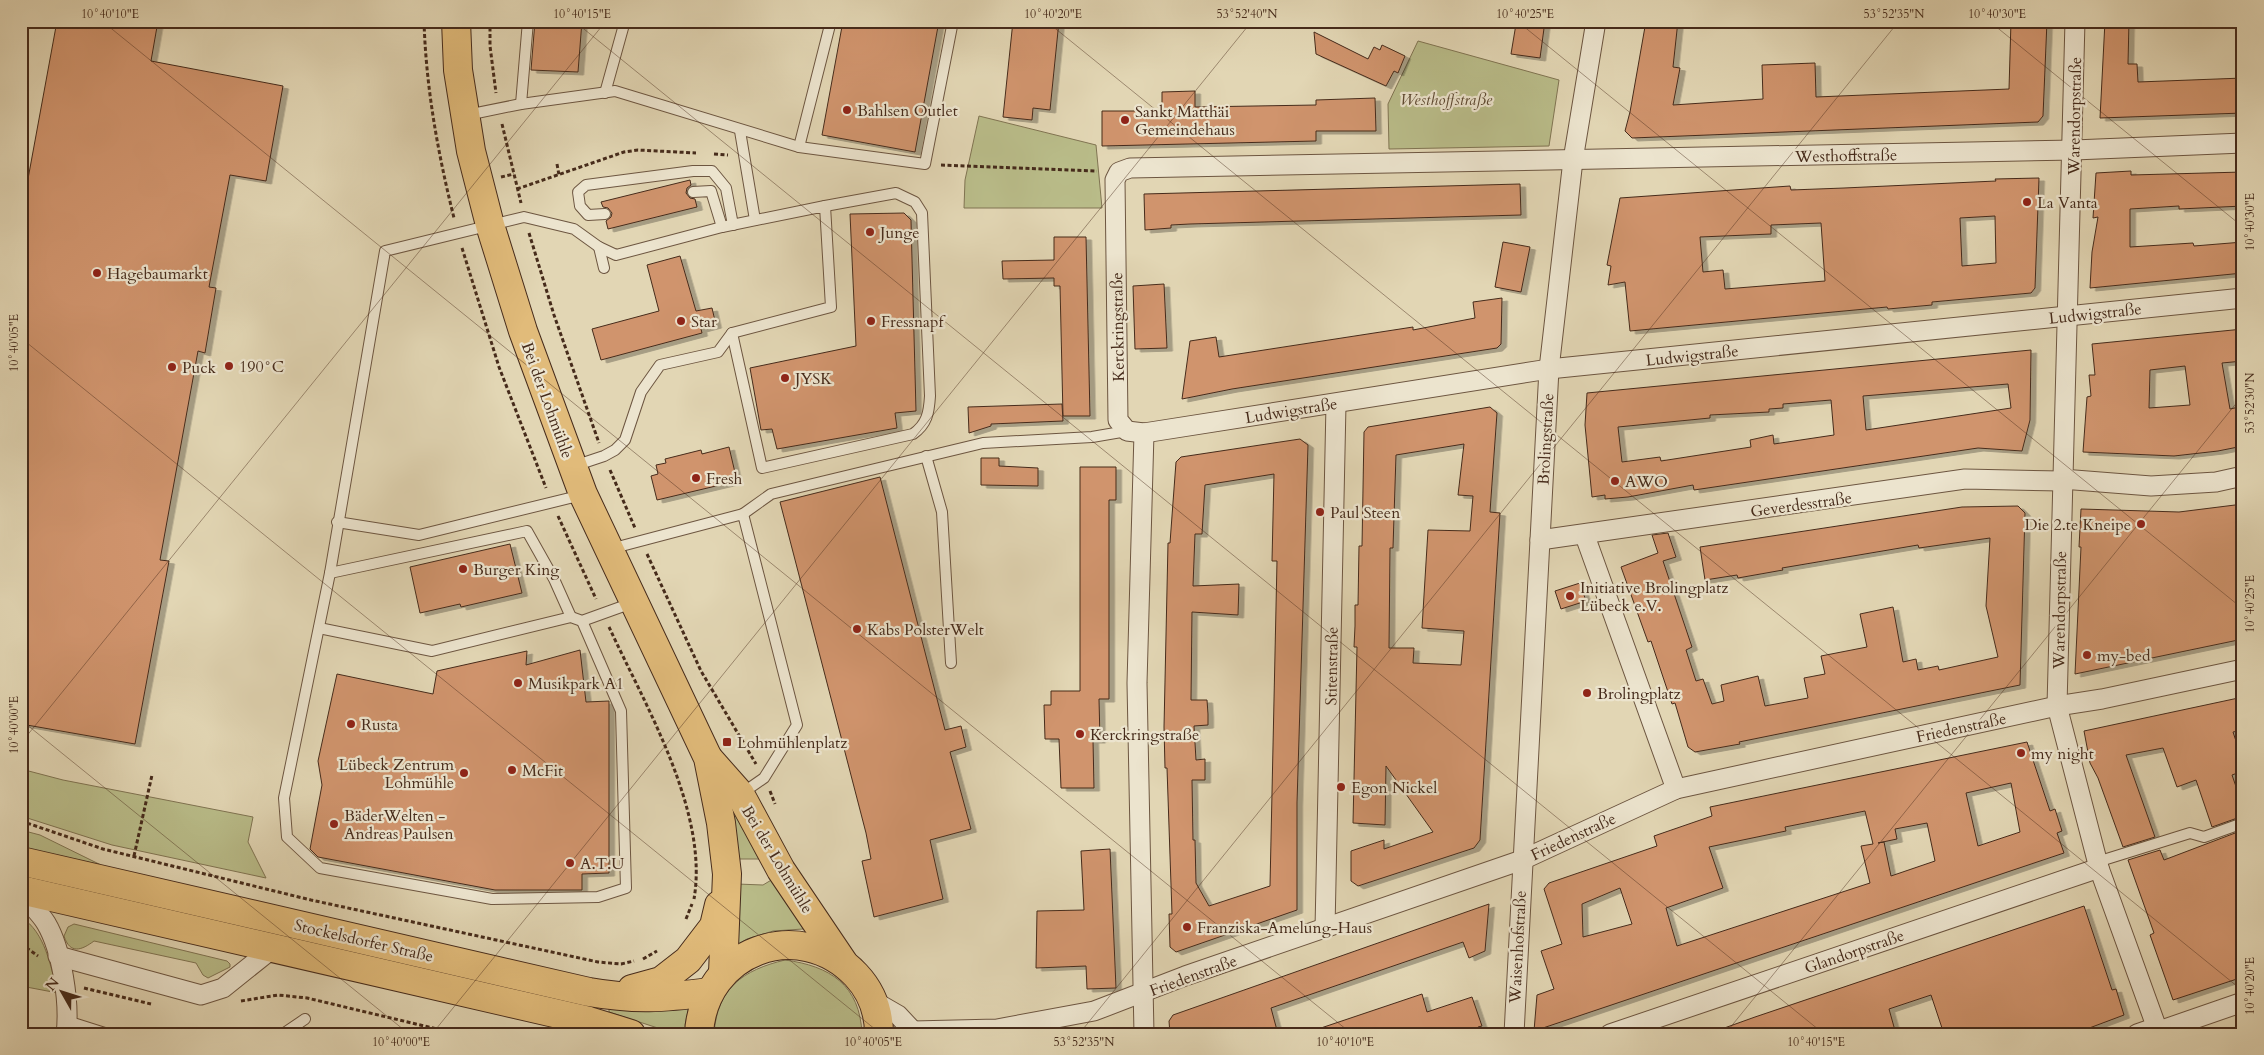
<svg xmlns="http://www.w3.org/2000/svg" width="2264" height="1055" font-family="Cardo,serif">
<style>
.green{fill:#b9bc89;stroke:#807452}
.building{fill:#d0946d;stroke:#462b1b;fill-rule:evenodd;filter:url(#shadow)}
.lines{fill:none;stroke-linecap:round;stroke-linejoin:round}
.service-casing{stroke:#6d5641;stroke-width:12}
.minor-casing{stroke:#6d5641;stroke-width:21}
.primary-casing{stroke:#462b1b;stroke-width:30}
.path{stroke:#462b1b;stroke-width:3;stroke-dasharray:4 2.5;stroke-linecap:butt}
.service{stroke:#ece4ce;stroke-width:10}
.minor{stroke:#ece4ce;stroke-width:19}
.primary{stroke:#e1bb7a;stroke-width:28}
.ticks{fill:none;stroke:#462b1b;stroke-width:1;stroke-opacity:0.45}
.poi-dot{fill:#8f2418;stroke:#ece4ce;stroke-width:2}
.labels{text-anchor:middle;stroke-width:4.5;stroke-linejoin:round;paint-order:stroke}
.park-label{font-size:16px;font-style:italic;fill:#5d4831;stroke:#ece4ce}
.poi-label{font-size:16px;fill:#462b1b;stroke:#ece4ce;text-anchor:start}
.street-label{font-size:16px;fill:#462b1b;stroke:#ece4ce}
.neatline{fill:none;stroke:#462b1b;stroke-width:2}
.ticks-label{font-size:12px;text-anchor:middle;fill:#462b1b}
</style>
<defs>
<filter id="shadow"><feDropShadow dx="5.5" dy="3" stdDeviation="0" flood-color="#0004"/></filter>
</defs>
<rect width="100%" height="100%" fill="#e2d6b4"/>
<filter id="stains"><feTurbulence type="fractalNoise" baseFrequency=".004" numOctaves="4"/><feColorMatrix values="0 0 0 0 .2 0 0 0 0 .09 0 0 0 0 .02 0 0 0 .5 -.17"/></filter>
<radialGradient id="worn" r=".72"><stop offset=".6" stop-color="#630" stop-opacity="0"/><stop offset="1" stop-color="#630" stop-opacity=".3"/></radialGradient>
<g class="green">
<polygon points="1418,41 1559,80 1549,146 1389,149 1388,104"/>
<polygon points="979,116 1096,145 1102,208 964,208 965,180"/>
<polygon points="21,769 63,780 253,817 248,842 266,878 112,845 21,816"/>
<polygon points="728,795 760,859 737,859"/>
<polygon points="21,830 40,835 101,865 21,847"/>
<polygon points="773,879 803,925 803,929 773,931 747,939 739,944 734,943 737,884 763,885"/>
<path d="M 21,917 C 46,933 50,966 58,993 L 21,986 Z"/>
<path d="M 74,924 L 227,961 L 230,964 L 230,967 L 208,978 L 203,975 L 196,963 L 94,941 C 82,950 70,955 64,936 L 68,927 Z"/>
<path d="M 785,960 C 830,966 860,985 862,1034 L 714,1034 C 717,988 743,970 785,960 Z"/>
<polygon points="689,1006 685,1025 686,1034 676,1034 609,1012 609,1008"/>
</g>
<g class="building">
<polygon points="57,21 158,21 151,61 283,86 266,181 230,175 209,287 216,288 205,353 198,351 160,560 169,561 135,744 21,724 21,217"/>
<polygon points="535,21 582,21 578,72 531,70"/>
<polygon points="843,21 939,21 915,152 822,135"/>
<polygon points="1013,21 1059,21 1050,110 1033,108 1032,120 1003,117"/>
<polygon points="1519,21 1545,21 1540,58 1511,54 1516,24 1519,24"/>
<polygon points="1646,21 1678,21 1673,67 1680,68 1673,105 1763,99 1762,65 1815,63 1816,97 2009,89 2011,21 2047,21 2043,116 2038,122 1632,138 1625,131 1630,112"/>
<polygon points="2105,21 2129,21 2128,64 2137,64 2138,82 2243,78 2243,113 2100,118"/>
<polygon points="1314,32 1368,59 1374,47 1380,50 1382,45 1405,56 1398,73 1394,71 1386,86 1316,54"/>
<polygon points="1195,91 1195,107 1316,105 1316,100 1375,98 1376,131 1316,131 1316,141 1102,146 1102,111 1162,111 1162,92"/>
<polygon points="2131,171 2131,175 2243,172 2243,206 2179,209 2179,206 2130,209 2130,247 2193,243 2194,246 2243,242 2243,273 2090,288 2092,252 2098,217 2093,218 2096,173"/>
<path d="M 2039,178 L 2035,288 L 2031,293 L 1932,302 L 1932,305 L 1888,309 L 1887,307 L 1630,331 L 1625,282 L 1608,285 L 1611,266 L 1607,265 L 1620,198 L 1790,186 L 1791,190 L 1844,188 L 1996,181 L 1995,179 ZM 1995,216 L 1996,263 L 1962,266 L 1960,218 ZM 1821,223 L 1825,281 L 1725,289 L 1723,270 L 1703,272 L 1700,237 L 1771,234 L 1771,225 Z"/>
<polygon points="690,180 691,185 687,188 686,193 690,198 695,199 697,207 608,229 606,221 611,217 612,213 608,208 603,207 601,202"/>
<polygon points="1520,184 1521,215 1190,224 1171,225 1171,228 1145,230 1144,194"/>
<polygon points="904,213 911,220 916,411 895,413 897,428 777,449 772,429 761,430 750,368 856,346 850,214"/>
<polygon points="1054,237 1086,237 1090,416 1063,416 1060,286 1054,286 1054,278 1003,279 1002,261 1054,260"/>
<polygon points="1503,242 1530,247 1521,292 1495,287"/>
<polygon points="680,256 696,311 712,308 716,325 701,329 702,333 601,360 592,329 659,311 647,265"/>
<polygon points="1164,284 1167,348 1135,349 1133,286"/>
<polygon points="1502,298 1501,344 1497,348 1232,389 1182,399 1190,341 1216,337 1219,357 1413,327 1413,330 1475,318 1473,302"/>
<path d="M 2243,329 L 2243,361 L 2222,363 L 2230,409 L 2239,407 L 2243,423 L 2243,446 L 2218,451 L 2174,456 L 2083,452 L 2087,397 L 2091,396 L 2089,375 L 2095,375 L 2092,344 ZM 2185,366 L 2190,405 L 2149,408 L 2150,370 Z"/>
<path d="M 2031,350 L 2030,420 L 2022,451 L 1978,448 L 1694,490 L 1693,485 L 1628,497 L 1605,499 L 1605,495 L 1592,497 L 1585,425 L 1587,393 ZM 2008,384 L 2011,408 L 1866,430 L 1863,396 ZM 1831,400 L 1834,435 L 1774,444 L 1773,435 L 1750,440 L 1751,447 L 1661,461 L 1660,457 L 1622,462 L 1618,427 L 1710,418 L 1710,415 L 1769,412 L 1769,409 L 1783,408 L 1783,404 Z"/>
<polygon points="1062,404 1063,421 991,424 991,426 969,433 968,407"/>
<path d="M 1490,407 L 1497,413 L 1490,512 L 1500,513 L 1480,840 L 1474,848 L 1358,886 L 1351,881 L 1351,851 L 1384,840 L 1384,849 L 1433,832 L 1386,766 L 1385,825 L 1353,823 L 1357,647 L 1354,647 L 1355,626 L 1355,605 L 1358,605 L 1359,546 L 1362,546 L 1364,432 L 1368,427 ZM 1464,444 L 1458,495 L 1473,496 L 1470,531 L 1428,530 L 1422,628 L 1464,631 L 1461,665 L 1413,663 L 1414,648 L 1389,648 L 1390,548 L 1393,548 L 1396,455 Z"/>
<path d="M 1300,439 L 1308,445 L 1297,803 L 1297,910 L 1176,952 L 1170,947 L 1169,914 L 1172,914 L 1167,768 L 1165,768 L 1164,727 L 1168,543 L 1170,543 L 1176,462 L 1181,457 ZM 1274,474 L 1272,561 L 1277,561 L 1270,886 L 1209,906 L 1196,883 L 1195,840 L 1193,840 L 1192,780 L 1205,780 L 1205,759 L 1196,760 L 1194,726 L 1208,725 L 1208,714 L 1207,700 L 1191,700 L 1192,612 L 1238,615 L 1239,584 L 1193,586 L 1195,534 L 1202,534 L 1205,485 Z"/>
<polygon points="729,447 737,481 657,500 651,476 658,474 656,465 666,463 665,459 701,450 702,454"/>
<polygon points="981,458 999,458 999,466 1038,468 1038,486 981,485"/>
<polygon points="1080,467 1116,467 1116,500 1109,500 1109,699 1099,699 1100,740 1093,740 1094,788 1061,788 1059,739 1045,739 1044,705 1051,705 1051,691 1080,691"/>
<polygon points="880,477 945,730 961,726 966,747 950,752 971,829 930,840 943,899 874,917 862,861 871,859 866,833 780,502"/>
<polygon points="2243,504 2243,639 2075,674 2081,547 2079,547 2081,509 2179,512"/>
<polygon points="2018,506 2025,513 2020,685 1739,742 1740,744 1695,752 1688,747 1675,703 1672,704 1651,641 1648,642 1621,567 1658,553 1652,535 1668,533 1676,557 1663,561 1692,647 1686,650 1696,681 1703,679 1712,704 1724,701 1721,685 1758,676 1765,706 1808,698 1804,678 1825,674 1821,656 1867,647 1860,614 1893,607 1903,662 1916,659 1918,670 1938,666 1939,670 1998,657 1986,606 1990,538 1919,548 1918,545 1782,568 1783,570 1738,578 1737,575 1705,580 1700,547 1962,507"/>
<polygon points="510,544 522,593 461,607 460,604 420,613 410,567"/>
<polygon points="1580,583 1586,601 1561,609 1555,591"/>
<polygon points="580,650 586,702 609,701 609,873 582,874 582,890 495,890 318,857 310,849 322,785 318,761 337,674 433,694 437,671 527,651 526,665"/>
<polygon points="2243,697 2243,730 2233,732 2243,762 2243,771 2232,775 2243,807 2243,816 2212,827 2196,780 2177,787 2163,748 2126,755 2155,837 2123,847 2098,778 2090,763 2084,731"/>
<path d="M 2027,742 L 2050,811 L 2055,809 L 2062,831 L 2057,833 L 2064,853 L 1534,1031 L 1537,995 L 1554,989 L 1541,951 L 1562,944 L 1544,889 L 1549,883 L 1657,846 L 1654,836 L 1712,816 L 1710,807 ZM 2011,783 L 2020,832 L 1978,846 L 1966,793 ZM 1865,811 L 1873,844 L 1861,846 L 1870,883 L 1677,946 L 1666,908 L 1723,888 L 1709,847 L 1786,831 L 1785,827 ZM 1927,823 L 1935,861 L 1891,876 L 1884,842 L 1878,843 L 1897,839 L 1895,829 ZM 1620,888 L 1632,924 L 1583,937 L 1582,904 Z"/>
<polygon points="2243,830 2243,977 2173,1000 2150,935 2154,933 2128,860 2160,850 2164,860"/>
<polygon points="1110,849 1116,988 1087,989 1086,966 1036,968 1037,911 1084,910 1081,851"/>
<polygon points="1489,904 1485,951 1469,958 1463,942 1271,1008 1278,1034 1170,1034 1169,1021 1173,1015"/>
<polygon points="2084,906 2112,990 2116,989 2124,1015 2084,1030 2071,1034 1944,1034 1931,995 1889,1009 1896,1034 1716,1034 1716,1031 1755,1017"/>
<polygon points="1422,994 1427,1012 1472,997 1482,1026 1478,1027 1480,1034 1316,1034 1315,1030"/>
</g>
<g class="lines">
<defs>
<g id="service">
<polyline points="605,93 625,21"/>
<polyline points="521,104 528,21"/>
<polyline points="467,115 521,104 615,91 799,147 925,164 953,21"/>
<polyline points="740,131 755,220"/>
<polyline points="799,147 831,21"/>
<polyline points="693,192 711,191 722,227"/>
<polyline points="605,214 588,215 580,206 578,192 586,185 693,171 712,171 726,188 733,225"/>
<polyline points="599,247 604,268"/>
<path d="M 732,333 L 762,468 L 913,434 C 927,424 929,413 930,396 L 922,213 L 915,202 L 896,193 L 825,206"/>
<polyline points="926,456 942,512 951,663"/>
<polyline points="574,466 604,456 615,450 625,440 641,392 660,365 718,352 732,333 831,307 825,206 722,227 616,255 599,247 574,229 524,217 385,251 330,573 284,798 287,837 320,868 492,899 598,897 626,888 621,711 582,621"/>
<polyline points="743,514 771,494 983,443 1092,437 1127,431"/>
<polyline points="337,522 419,535 582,495"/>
<polyline points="610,549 743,514 797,725 764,778 741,794"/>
<polyline points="330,573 527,531 554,579 571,617"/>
<polyline points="319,628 432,651 571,617 582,621 632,603"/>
<polyline points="2097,862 2190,833 2204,837 2243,823"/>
<polyline points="67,1021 108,1034"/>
<polyline points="283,1034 305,1019"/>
</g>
<g id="minor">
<polyline points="2075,21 2057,706 2099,868 2159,1034"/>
<polyline points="2243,143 2074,150 1130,168 1119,172 1115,180 1118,420 1127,431 1144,433 1549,369 2243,298"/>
<polyline points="2062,479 2151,486 2216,482 2243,476"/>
<polyline points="1585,536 1676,789"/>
<polyline points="1540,540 1965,479 2062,481"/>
<path d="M 21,893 C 29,903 40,913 46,923 C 62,950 70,1003 66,1034"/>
<polyline points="1325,929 1336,404"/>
<polyline points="58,956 201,995 223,988 273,948"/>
<polyline points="872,1000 898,1015 913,1031"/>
<polyline points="2159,1031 2243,1002"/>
<polyline points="910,1034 913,1031 997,1029 1094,1011 1185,976 1522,860 1676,789 2057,706 2102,699 2243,669"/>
<polyline points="1144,1034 1137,683 1144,433"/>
<polyline points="1514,1034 1549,369 1573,160 1596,21"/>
<polyline points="1610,1034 2099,868"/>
<polyline points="2137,1034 2157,1027"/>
</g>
<g id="primary">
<polyline points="456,21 458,70 471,151 490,225 523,331 583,494 708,758 721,823 727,874 723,973"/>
<polyline points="709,759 740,794 781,870 843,962"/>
<path d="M 21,861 L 589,992 C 635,1000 663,998 709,992"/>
<polyline points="21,890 589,1021 631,1034"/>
<polyline points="632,989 661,981 688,960 714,926 719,905"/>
<path d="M 699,1034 C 703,951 799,915 856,975 C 871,991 879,1012 879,1034"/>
</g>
</defs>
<use href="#service" class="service-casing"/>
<use href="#minor" class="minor-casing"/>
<use href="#primary" class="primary-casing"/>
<g class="path">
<path d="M 424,21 C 426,88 438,154 454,218"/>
<polyline points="490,21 490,46 496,93"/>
<polyline points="502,124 521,203"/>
<polyline points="714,154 728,155"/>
<polyline points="557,164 559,175"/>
<polyline points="941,165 1097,171"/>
<polyline points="501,177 514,174"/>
<polyline points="517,189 624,152 638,150 696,153"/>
<polyline points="529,233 554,315 599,443"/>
<polyline points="462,248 499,367 546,488"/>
<polyline points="610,470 635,528"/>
<polyline points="558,516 596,599"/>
<polyline points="647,554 701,671 756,764"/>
<path d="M 609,627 C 645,705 709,812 694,899"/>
<polyline points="770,791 775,804"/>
<polyline points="21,821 103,849 311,900 598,962 621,964 634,961"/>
<polyline points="134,856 152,775"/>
<polyline points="686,919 692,904"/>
<polyline points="21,944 38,956"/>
<polyline points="643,959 657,951"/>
<polyline points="84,988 151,1004"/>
<polyline points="241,1001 278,995 307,998 458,1034"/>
</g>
<use href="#service" class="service"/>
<use href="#minor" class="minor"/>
<use href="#primary" class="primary"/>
</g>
<path class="ticks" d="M 102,21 L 1352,1034M 574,21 L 1824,1034M 1046,21 L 2243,991M 1517,21 L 2243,609M 1989,21 L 2243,227M 21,338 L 881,1034M 21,720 L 409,1034M 21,743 L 606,21M 432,1034 L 1252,21M 1079,1034 L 1899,21M 1725,1034 L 2243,395"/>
<g class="poi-dot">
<circle cx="847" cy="110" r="5"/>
<circle cx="1125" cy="120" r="5"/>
<circle cx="2027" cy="202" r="5"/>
<circle cx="870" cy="232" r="5"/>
<circle cx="97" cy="273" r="5"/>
<circle cx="681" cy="321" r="5"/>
<circle cx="871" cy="321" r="5"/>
<circle cx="229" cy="366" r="5"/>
<circle cx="172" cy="367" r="5"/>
<circle cx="785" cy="378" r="5"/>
<circle cx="696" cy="478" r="5"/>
<circle cx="1615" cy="481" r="5"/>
<circle cx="1320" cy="512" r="5"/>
<circle cx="2141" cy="524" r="5"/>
<circle cx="463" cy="569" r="5"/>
<circle cx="1570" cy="596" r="5"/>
<circle cx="857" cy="629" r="5"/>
<circle cx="2087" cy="655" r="5"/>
<circle cx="518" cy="683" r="5"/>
<circle cx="1587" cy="693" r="5"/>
<circle cx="351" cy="724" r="5"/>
<circle cx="1080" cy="734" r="5"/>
<rect x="722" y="737" width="10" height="10" rx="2.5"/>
<circle cx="2021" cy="753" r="5"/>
<circle cx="512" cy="770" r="5"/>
<circle cx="464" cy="773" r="5"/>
<circle cx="1341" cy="787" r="5"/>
<circle cx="334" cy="824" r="5"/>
<circle cx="570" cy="863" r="5"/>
<circle cx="1187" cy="927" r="5"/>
</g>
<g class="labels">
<g class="park-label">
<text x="1446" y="105">Westhoffstraße</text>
</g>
<g class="poi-label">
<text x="857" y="116">Bahlsen Outlet</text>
<text x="1135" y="117">Sankt Matthäi<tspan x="1135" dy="18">Gemeindehaus</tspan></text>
<text x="2037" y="208">La Vanta</text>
<text x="880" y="238">Junge</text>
<text x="107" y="279">Hagebaumarkt</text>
<text x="691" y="327">Star</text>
<text x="881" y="327">Fressnapf</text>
<text x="239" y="372">190°C</text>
<text x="182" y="373">Puck</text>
<text x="795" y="384">JYSK</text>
<text x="706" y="484">Fresh</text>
<text x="1625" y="487">AWO</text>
<text x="1330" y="518">Paul Steen</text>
<text x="2131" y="530" text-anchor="end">Die 2.te Kneipe</text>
<text x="473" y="575">Burger King</text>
<text x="1580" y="593">Initiative Brolingplatz<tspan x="1580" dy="18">Lübeck e.V.</tspan></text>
<text x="867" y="635">Kabs PolsterWelt</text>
<text x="2097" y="661">my-bed</text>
<text x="528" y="689">Musikpark A1</text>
<text x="1597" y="699">Brolingplatz</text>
<text x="361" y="730">Rusta</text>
<text x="1090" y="740">Kerckringstraße</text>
<text x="737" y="748">Lohmühlenplatz</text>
<text x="2031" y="759">my night</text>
<text x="454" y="770" text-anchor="end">Lübeck Zentrum<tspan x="454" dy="18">Lohmühle</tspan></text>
<text x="522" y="776">McFit</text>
<text x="1351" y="793">Egon Nickel</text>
<text x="344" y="821">BäderWelten -<tspan x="344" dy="18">Andreas Paulsen</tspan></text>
<text x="580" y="869">A.T.U</text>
<text x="1197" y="933">Franziska-Amelung-Haus</text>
</g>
<g class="street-label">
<text transform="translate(2074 116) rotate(-89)" y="6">Warendorpstraße</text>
<text transform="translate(1846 155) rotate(-1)" y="6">Westhoffstraße</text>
<text transform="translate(2095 313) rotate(-6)" y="6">Ludwigstraße</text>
<text transform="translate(1117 327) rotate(-91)" y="6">Kerckringstraße</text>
<text transform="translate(1692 355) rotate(-6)" y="6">Ludwigstraße</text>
<text transform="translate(548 400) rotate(70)" y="6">Bei der Lohmühle</text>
<text transform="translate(1291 410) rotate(-9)" y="6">Ludwigstraße</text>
<text transform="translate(1545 439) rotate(-87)" y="6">Brolingstraße</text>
<text transform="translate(1801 504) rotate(-8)" y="6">Geverdesstraße</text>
<text transform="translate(2059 610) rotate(-89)" y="6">Warendorpstraße</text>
<text transform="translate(1331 666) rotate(-89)" y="6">Stitenstraße</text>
<text transform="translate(1961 727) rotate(-12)" y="6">Friedenstraße</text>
<text transform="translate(1573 836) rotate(-25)" y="6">Friedenstraße</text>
<text transform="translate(778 859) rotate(59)" y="6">Bei der Lohmühle</text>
<text transform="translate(364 940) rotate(13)" y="6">Stockelsdorfer Straße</text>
<text transform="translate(1517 947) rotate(-87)" y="6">Waisenhofstraße</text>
<text transform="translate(1854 951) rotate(-19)" y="6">Glandorpstraße</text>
<text transform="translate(1193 975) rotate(-20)" y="6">Friedenstraße</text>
</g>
</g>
<rect width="2264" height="1055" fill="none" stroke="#e2d6b4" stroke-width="55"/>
<g transform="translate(62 992) rotate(309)" stroke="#ece4ce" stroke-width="4" paint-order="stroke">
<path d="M0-4L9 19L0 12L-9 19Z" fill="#462b1b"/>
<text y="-8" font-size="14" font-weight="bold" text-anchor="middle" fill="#462b1b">N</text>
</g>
<rect x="28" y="28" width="2208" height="1000" class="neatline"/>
<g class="ticks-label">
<text x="110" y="18">10°40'10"E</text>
<text x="582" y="18">10°40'15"E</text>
<text x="1053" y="18">10°40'20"E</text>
<text x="1247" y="18">53°52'40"N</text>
<text x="1525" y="18">10°40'25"E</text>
<text x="1894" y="18">53°52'35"N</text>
<text x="1997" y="18">10°40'30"E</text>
<text transform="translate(2250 222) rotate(-90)" y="4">10°40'30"E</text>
<text transform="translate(14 343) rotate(-90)" y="4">10°40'05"E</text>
<text transform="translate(2250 403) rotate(-90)" y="4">53°52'30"N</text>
<text transform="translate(2250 604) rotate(-90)" y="4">10°40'25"E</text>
<text transform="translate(14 725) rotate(-90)" y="4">10°40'00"E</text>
<text transform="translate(2250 986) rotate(-90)" y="4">10°40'20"E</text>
<text x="401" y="1046">10°40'00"E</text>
<text x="873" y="1046">10°40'05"E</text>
<text x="1084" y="1046">53°52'35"N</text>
<text x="1345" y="1046">10°40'10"E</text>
<text x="1816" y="1046">10°40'15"E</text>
</g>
<rect width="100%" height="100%" filter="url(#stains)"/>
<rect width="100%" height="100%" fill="url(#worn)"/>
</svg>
